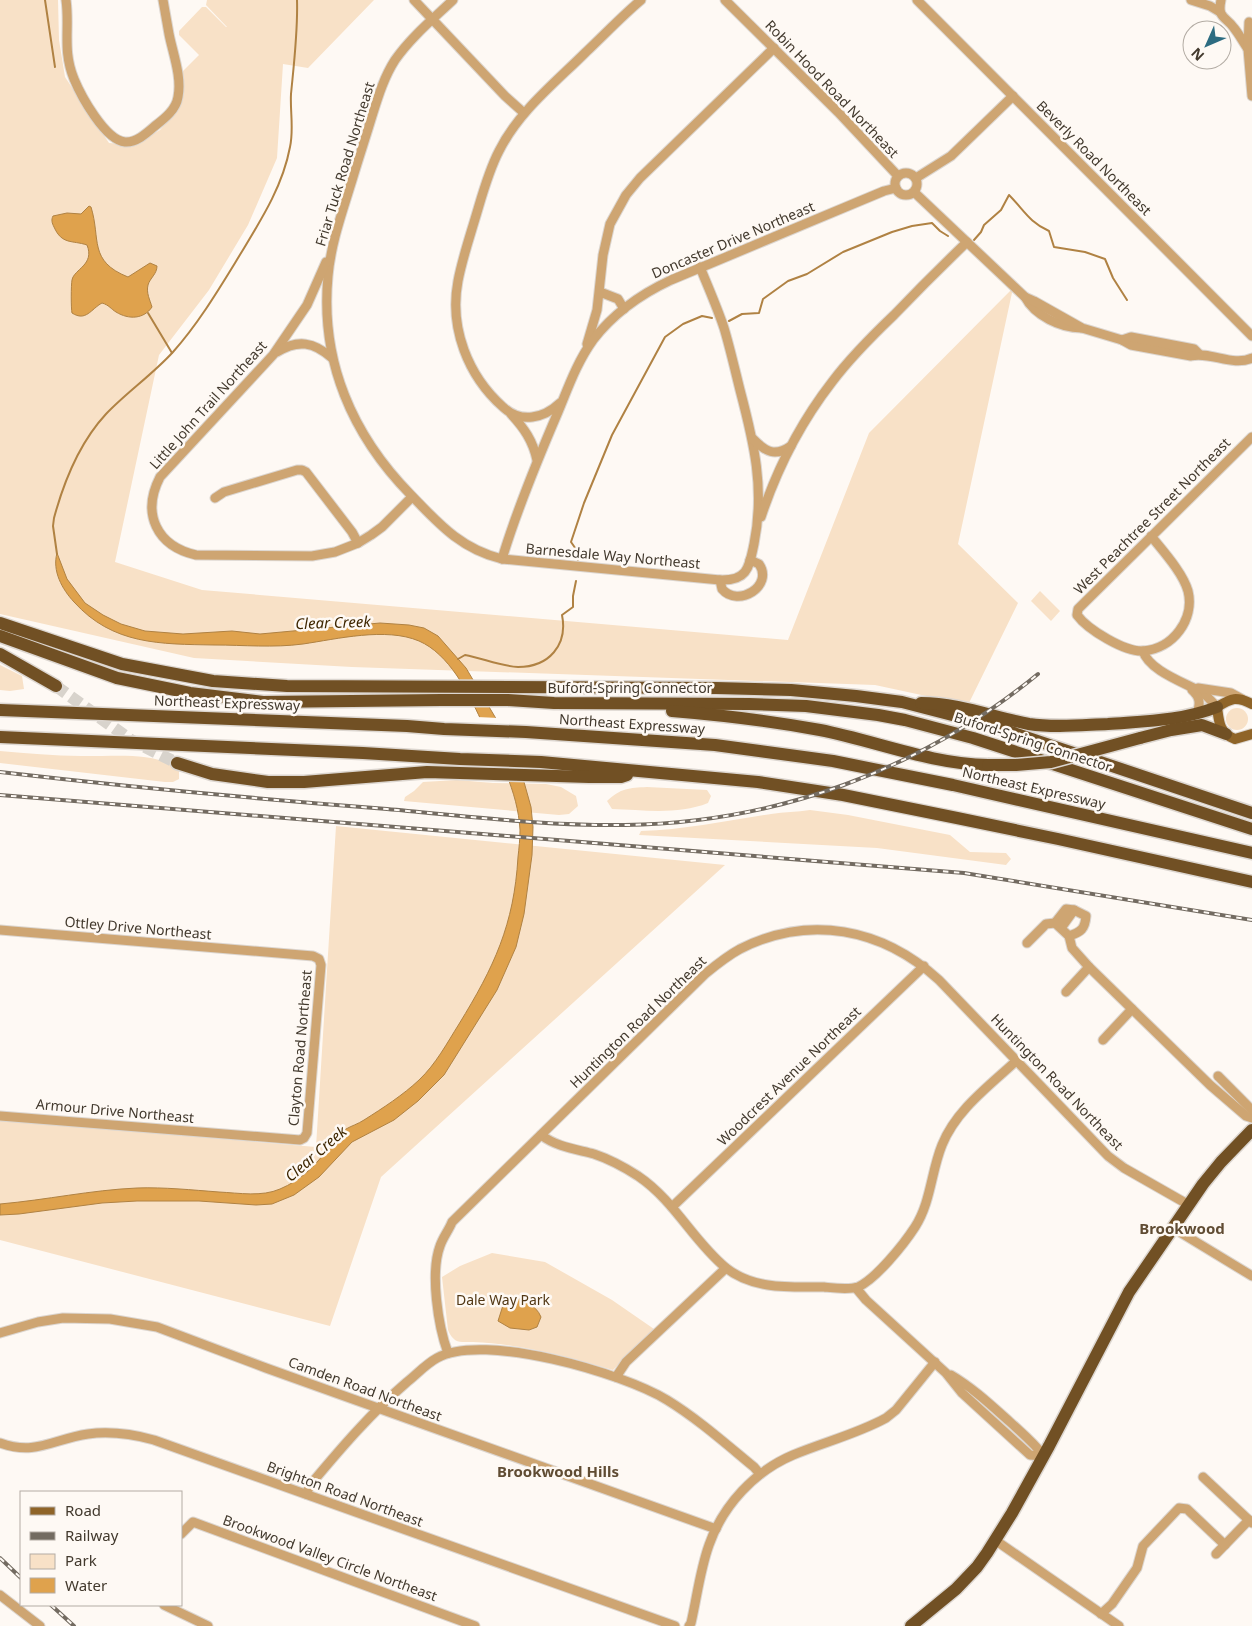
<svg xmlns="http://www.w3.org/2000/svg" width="1252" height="1626" font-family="'Noto Sans',sans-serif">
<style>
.green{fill:#f8e1c7}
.water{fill:#dfa24d;stroke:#b08243}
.pier{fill:#fef9f4}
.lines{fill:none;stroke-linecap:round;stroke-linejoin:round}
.stream{stroke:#b08243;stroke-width:2}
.highway-tunnel{stroke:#d8d3cc;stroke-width:12;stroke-dasharray:12 6;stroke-linecap:butt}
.minor-casing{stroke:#dcd6d0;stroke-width:11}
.major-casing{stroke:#dcd6d0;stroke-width:12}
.highway-casing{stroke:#dcd6d0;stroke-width:15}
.minor{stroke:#cea572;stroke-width:9}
.major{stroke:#8f6428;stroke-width:10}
.highway{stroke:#715024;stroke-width:12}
.rail-casing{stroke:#736b61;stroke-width:4}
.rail{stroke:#fef9f4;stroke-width:2;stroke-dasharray:5.5;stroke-linecap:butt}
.highway-bridge-casing{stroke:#dcd6d0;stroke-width:15;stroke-linecap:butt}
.highway-bridge{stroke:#715024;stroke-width:12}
.labels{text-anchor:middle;stroke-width:5;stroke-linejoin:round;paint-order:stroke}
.street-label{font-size:14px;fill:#42392d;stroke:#fef9f4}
.park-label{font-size:14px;fill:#523815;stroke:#fef9f4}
.water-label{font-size:15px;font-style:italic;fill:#3e2600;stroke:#fef9f4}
.neighbourhood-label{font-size:15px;font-weight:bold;fill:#604c33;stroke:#fef9f4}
</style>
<rect width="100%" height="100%" fill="#fef9f4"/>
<g class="green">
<polygon points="0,0 58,0 59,40 65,77 109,143 133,145 160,130 182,103 182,72 199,55 179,35 179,31 202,7 206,7 226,27 227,27 206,5 207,0 374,0 308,68 283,64 277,158 248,225 209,290 159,355 115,562 202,590 788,640 869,433 1013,288 958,544 1018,603 968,705 875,685 352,667 194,658 0,614"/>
<polygon points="1040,591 1060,611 1051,621 1031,601"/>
<polygon points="0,665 22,676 24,689 10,691 0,690"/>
<circle cx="1237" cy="719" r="11"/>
<path d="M 0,751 C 27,753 54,756 81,756 C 110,757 158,750 179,771 L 179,779 L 173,782 L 165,782 L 0,763 Z"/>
<polygon points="457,780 493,783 546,784 561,787 576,796 578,806 569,814 559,815 404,801 405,797 414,791 423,782"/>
<path d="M 647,787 L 707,790 L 711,796 L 708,803 C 678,815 644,810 612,809 L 607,801 C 621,788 629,788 647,787 Z"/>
<path d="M 810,810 L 848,815 L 950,835 L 970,852 L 1006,853 L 1011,859 L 1006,865 L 877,848 L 639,835 L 641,831 C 685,830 728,820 771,814 C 784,812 797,812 810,810 Z"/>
<polygon points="336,826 725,865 381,1177 330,1326 0,1240 0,1120 316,1147"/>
<path d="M 492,1253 L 545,1262 L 612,1300 L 654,1329 L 613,1370 C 567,1356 521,1344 473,1342 C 460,1342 454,1344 448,1330 L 442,1277 L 460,1266 Z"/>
</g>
<g class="water">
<path d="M 89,206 L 91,207 C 101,239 88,261 128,277 L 150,263 L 157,266 C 157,274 150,278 148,285 C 146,293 150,300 152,307 C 144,319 129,320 116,312 C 111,309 109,305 102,303 C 91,309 86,322 72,313 C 71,309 71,285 72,280 C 74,269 95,265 87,245 C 72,240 62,245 54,227 C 52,223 51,220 53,216 L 67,213 L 81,214 Z"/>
<path d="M 57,553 L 67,579 L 85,603 L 103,615 L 121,624 L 145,631 L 183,634 L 232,631 L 260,634 L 380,623 L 409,625 L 424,628 L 438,636 L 466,668 L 501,727 L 524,782 L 531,807 L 533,827 L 532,855 L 524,914 L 516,947 L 497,990 L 444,1075 L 418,1101 L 394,1120 L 352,1142 L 319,1177 L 294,1195 L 272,1204 L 256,1205 L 199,1201 L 137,1201 L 102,1203 L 19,1214 L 0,1215 L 0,1204 C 46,1200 91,1190 137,1188 C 164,1187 192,1190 219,1192 C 239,1193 262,1197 280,1189 C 301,1180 314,1167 327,1150 C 333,1142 338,1134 346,1129 C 351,1126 358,1124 364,1120 C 383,1108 403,1095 419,1080 C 436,1064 447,1043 459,1024 C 494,967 514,925 518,857 C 519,848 520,839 520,830 C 518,791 498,755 481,720 C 468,692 449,654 419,641 C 386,627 337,639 303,644 C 273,648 244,645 214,645 C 160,644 113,645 74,602 C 62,589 52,571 57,553 Z"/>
<path d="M 506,1296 C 519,1297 536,1304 541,1317 L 537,1327 L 529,1330 L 510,1328 L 498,1321 Z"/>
</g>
<polygon class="pier" points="477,717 499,718 527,781 506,781"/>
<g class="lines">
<g class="stream">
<polyline points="45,0 55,67"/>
<path d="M 974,240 L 981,232 L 984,225 L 1001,210 L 1009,195 C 1024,210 1029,222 1049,231 L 1054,247 L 1085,252 L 1105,259 L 1113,278 L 1127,300"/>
<polyline points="148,313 172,353"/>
<polyline points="729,321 742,314 759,313 763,299 788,281 807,274 843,252 892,232 912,226 932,223 940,231 948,236"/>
<path d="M 57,554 L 53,526 L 54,518 C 64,481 80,442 106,414 C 127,392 152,375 173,352 C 197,325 216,294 235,263 C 257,226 282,190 290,147 C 294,129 290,112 291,94 C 294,63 298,31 297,0"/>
<polyline points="578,560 578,552 571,542 584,503 612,435 665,337 683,324 702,316 712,318"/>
<path d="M 458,659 L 465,655 C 482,658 500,666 518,667 C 549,667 568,645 562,615 L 573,607 L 573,596 L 576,581"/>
</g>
<polyline class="highway-tunnel" points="56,686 131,740 177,763"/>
<defs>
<g id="minor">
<path d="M 66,0 C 70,28 62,50 74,79 C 81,96 105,140 125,142 C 136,143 147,133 155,126 C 164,119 176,110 178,97 C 182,77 173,54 169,34 C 167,23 165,11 163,0"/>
<polyline points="414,0 505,96 524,113"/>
<path d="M 453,0 C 433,19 411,37 395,60 C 384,77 378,97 372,116 C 366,136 359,157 353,177 C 343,210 331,242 328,276 C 320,361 352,435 411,495 C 439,524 461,549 502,559 L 720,580 C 748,581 749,567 754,544 C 765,489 754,443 740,390 C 735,370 730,348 724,328 C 717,307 708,287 700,267"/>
<polyline points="725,0 838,112 898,176"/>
<polyline points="917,0 1252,336"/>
<polyline points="1191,0 1210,6 1220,12"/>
<path d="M 1221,0 C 1217,19 1226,16 1234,28 C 1239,34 1243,42 1248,49"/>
<polyline points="1249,22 1248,49 1252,96"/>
<circle cx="906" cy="184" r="11"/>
<polyline points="916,178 951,156 1013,96"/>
<path d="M 914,192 L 1025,297 C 1035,316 1061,328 1081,328"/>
<path d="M 326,262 L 307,305 L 273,355 L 160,477 C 141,514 157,546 196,555 L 312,556 L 335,552 L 358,543 L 371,535 L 382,527 L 412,497"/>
<polyline points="600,292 618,299 624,309"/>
<path d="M 1025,297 L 1034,301 L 1082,328 L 1122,340 L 1131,345 L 1191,356 C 1210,351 1233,367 1252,358"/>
<polyline points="1122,340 1131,337 1194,349 1199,354"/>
<polyline points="587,344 597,310 603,255 610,224 626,195 640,178 774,48"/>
<path d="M 277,352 C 298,339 314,342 332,358"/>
<path d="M 560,403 C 544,418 521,424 503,407 C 468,376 449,328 458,281 C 462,260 469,239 475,219 C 482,196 488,172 499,151 C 519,111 555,83 586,52 C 604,35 622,16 641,0"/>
<path d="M 511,414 C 524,428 533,441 537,460"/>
<path d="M 753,439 C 766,452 775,457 791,446"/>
<polyline points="215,498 224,492 297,470 302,470 306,472 352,532 358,543"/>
<path d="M 761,517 C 777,469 801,422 832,382 C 850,358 872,336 894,315 C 918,290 942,266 967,242"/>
<path d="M 1151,536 C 1163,551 1183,573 1188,591 C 1195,619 1173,649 1143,651 C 1125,652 1088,630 1077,615 L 1078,609 L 1252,437"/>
<path d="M 502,559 C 517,509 537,461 558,412 C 568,388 577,362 593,340 C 613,314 641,294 671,280 L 884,191 L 896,188"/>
<path d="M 720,580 L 722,589 C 738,608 774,586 759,564 L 750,560"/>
<path d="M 1143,651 C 1149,671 1186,683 1203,693 C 1208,697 1212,702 1217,707"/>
<polyline points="1198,688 1231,693 1242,699"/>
<path d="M 1192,690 C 1201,698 1200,704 1197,714"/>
<polyline points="1061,928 1074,910 1066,909 1055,923 1069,936 1072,948 1089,967 1210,1085 1246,1116 1252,1118"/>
<polyline points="0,930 313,956 319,959 321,965 307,1133 304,1138 300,1140 0,1116"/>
<path d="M 1069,936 C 1081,932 1085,929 1086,916 L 1074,910"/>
<polyline points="1027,943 1046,924 1055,923"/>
<polyline points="1066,992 1089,967"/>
<polyline points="1103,1040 1132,1009"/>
<polyline points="1218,1076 1252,1110"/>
<path d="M 541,1135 C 557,1147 575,1149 594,1154 C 609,1159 624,1167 638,1176 C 675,1201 693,1241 726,1268 C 754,1290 791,1287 824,1287 C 834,1288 848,1290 858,1287 C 876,1279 904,1244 915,1227 C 931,1202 931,1172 942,1145 C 956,1110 989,1086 1016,1061"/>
<polyline points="672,1207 924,966"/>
<polyline points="1173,1228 1252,1276"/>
<polyline points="856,1288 866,1300 946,1373 962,1393 1030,1455 1044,1456"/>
<polyline points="0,1333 38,1322 63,1318 110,1319 157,1327 266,1368 716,1529"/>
<path d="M 448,1353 C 438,1326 430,1273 440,1246 C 443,1237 449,1230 452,1222 L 705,974 C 716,965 727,956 740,949 C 809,914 882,928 939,980 L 1108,1156 L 1124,1168 L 1189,1205"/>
<path d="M 951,1375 C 973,1388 991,1405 1010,1422 C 1022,1433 1034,1443 1044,1456"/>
<polyline points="616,1377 626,1362 726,1268"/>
<path d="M 0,1443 C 36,1456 53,1439 88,1434 C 110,1431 132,1434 154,1440 L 675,1626"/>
<polyline points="1203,1477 1252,1523"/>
<path d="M 306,1494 L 311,1484 C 341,1448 372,1412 407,1382 C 417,1374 426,1364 437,1358 C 483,1332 623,1373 667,1400 C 698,1419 726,1444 754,1467 L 760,1474"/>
<polyline points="181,1534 193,1522 475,1626"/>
<polyline points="995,1540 1119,1626"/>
<polyline points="1216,1554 1249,1520"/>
<polyline points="0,1595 40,1626"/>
<polyline points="164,1605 208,1626"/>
<polyline points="1101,1614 1112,1604 1137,1568 1143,1546 1179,1508 1187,1509 1225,1545"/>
<path d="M 689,1626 L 691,1623 C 697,1597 700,1570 709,1545 C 723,1505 755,1471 793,1455 C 824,1442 857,1434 886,1418 L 896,1410 L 935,1362"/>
</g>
<path id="major" d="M 1252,704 C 1236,696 1232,698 1217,707 C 1219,722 1219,733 1235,739 L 1252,734"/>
<g id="highway">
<polyline points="0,623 122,664 213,681 287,686 716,688 791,690 856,696 902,702 987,724 1252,813"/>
<polyline points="0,636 117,678 190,693 263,702 441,700 508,700 554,703 749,704 806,706 878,715 905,720 973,738 1252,829"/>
<polyline points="0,654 56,686"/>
<path d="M 921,703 C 958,703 993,717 1029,724 C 1055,728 1082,725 1108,724 C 1146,721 1181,721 1217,707"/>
<polyline points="0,710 407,726 444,729 526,732 715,745 833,761 953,785 1252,853"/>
<path d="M 672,711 C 721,715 771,721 820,730 C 876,741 931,764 988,765"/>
<polyline points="0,737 363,753 460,759 541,762 758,782 843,795 957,818 1058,839 1252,882"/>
<polyline points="1140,738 1171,730 1202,725 1226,734"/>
<polyline points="177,763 212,774 268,782 304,782 427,772 589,777 621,777 627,775"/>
<polyline points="911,1626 956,1589 977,1567 987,1553 1012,1513 1049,1446 1129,1292 1203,1184 1221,1162 1252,1130"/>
</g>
</defs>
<use href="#minor" class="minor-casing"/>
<use href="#major" class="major-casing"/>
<use href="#highway" class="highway-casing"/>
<use href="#minor" class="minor"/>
<use href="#major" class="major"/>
<use href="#highway" class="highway"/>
<defs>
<g id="rail">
<path d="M 0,772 C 129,787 258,799 387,809 C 466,816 546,826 625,825 C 776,823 921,770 1038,674"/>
<polyline points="0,795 964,873 1252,920"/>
<polyline points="0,1558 21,1578"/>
<polyline points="51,1605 74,1626"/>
</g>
</defs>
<use href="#rail" class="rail-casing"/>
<use href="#rail" class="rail"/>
<defs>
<polyline id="highway-bridge" points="988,765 1016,765 1051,762 1140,738"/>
</defs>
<use href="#highway-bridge" class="highway-bridge-casing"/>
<use href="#highway-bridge" class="highway-bridge"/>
</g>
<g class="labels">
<g class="street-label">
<text transform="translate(832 89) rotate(46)" y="5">Robin Hood Road Northeast</text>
<text transform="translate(1094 158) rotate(45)" y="5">Beverly Road Northeast</text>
<text transform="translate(345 164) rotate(-73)" y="5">Friar Tuck Road Northeast</text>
<text transform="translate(733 240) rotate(-23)" y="5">Doncaster Drive Northeast</text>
<text transform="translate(208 405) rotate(-48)" y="5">Little John Trail Northeast</text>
<text transform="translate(1152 516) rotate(-45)" y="5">West Peachtree Street Northeast</text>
<text transform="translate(613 556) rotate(5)" y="5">Barnesdale Way Northeast</text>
<text x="630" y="693">Buford-Spring Connector</text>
<text transform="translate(227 703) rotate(2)" y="5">Northeast Expressway</text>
<text transform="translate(632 724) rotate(4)" y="5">Northeast Expressway</text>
<text transform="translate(1033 742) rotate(18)" y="5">Buford-Spring Connector</text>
<text transform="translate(1034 788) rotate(13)" y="5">Northeast Expressway</text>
<text transform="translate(138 928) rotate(5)" y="5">Ottley Drive Northeast</text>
<text transform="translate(638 1022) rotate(-44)" y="5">Huntington Road Northeast</text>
<text transform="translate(300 1048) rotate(-85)" y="5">Clayton Road Northeast</text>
<text transform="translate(789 1076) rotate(-44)" y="5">Woodcrest Avenue Northeast</text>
<text transform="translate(1057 1082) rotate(46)" y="5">Huntington Road Northeast</text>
<text transform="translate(115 1111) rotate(5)" y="5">Armour Drive Northeast</text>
<text transform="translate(365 1389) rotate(20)" y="5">Camden Road Northeast</text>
<text transform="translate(345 1494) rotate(20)" y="5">Brighton Road Northeast</text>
<text transform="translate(330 1558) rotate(20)" y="5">Brookwood Valley Circle Northeast</text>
</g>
<g class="park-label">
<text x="503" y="1305">Dale Way Park</text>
</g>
<g class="water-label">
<text transform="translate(333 623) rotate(-2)" y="5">Clear Creek</text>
<text transform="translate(316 1154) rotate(-41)" y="5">Clear Creek</text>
</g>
<g class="neighbourhood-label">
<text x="1182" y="1234">Brookwood</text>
<text x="558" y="1477">Brookwood Hills</text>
</g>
</g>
<rect x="20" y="1491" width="162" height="115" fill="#fef9f4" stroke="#b3aca4"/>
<rect x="30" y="1507" width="25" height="8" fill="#8f6428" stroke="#b3aca4"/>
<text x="65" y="1516" font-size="15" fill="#42392d">Road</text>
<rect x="30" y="1532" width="25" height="8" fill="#736b61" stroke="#b3aca4"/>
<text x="65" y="1541" font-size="15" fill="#42392d">Railway</text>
<rect x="30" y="1554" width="25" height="15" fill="#f8e1c7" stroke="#b3aca4"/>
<text x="65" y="1566" font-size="15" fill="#42392d">Park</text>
<rect x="30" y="1578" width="25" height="15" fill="#dfa24d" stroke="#b3aca4"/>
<text x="65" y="1591" font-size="15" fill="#42392d">Water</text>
<g transform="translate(1207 45) rotate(225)"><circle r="24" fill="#fef9f4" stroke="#b3aca4"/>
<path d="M0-4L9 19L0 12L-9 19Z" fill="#2d6c81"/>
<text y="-8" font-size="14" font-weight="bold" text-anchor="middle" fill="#42392d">N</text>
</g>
</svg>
